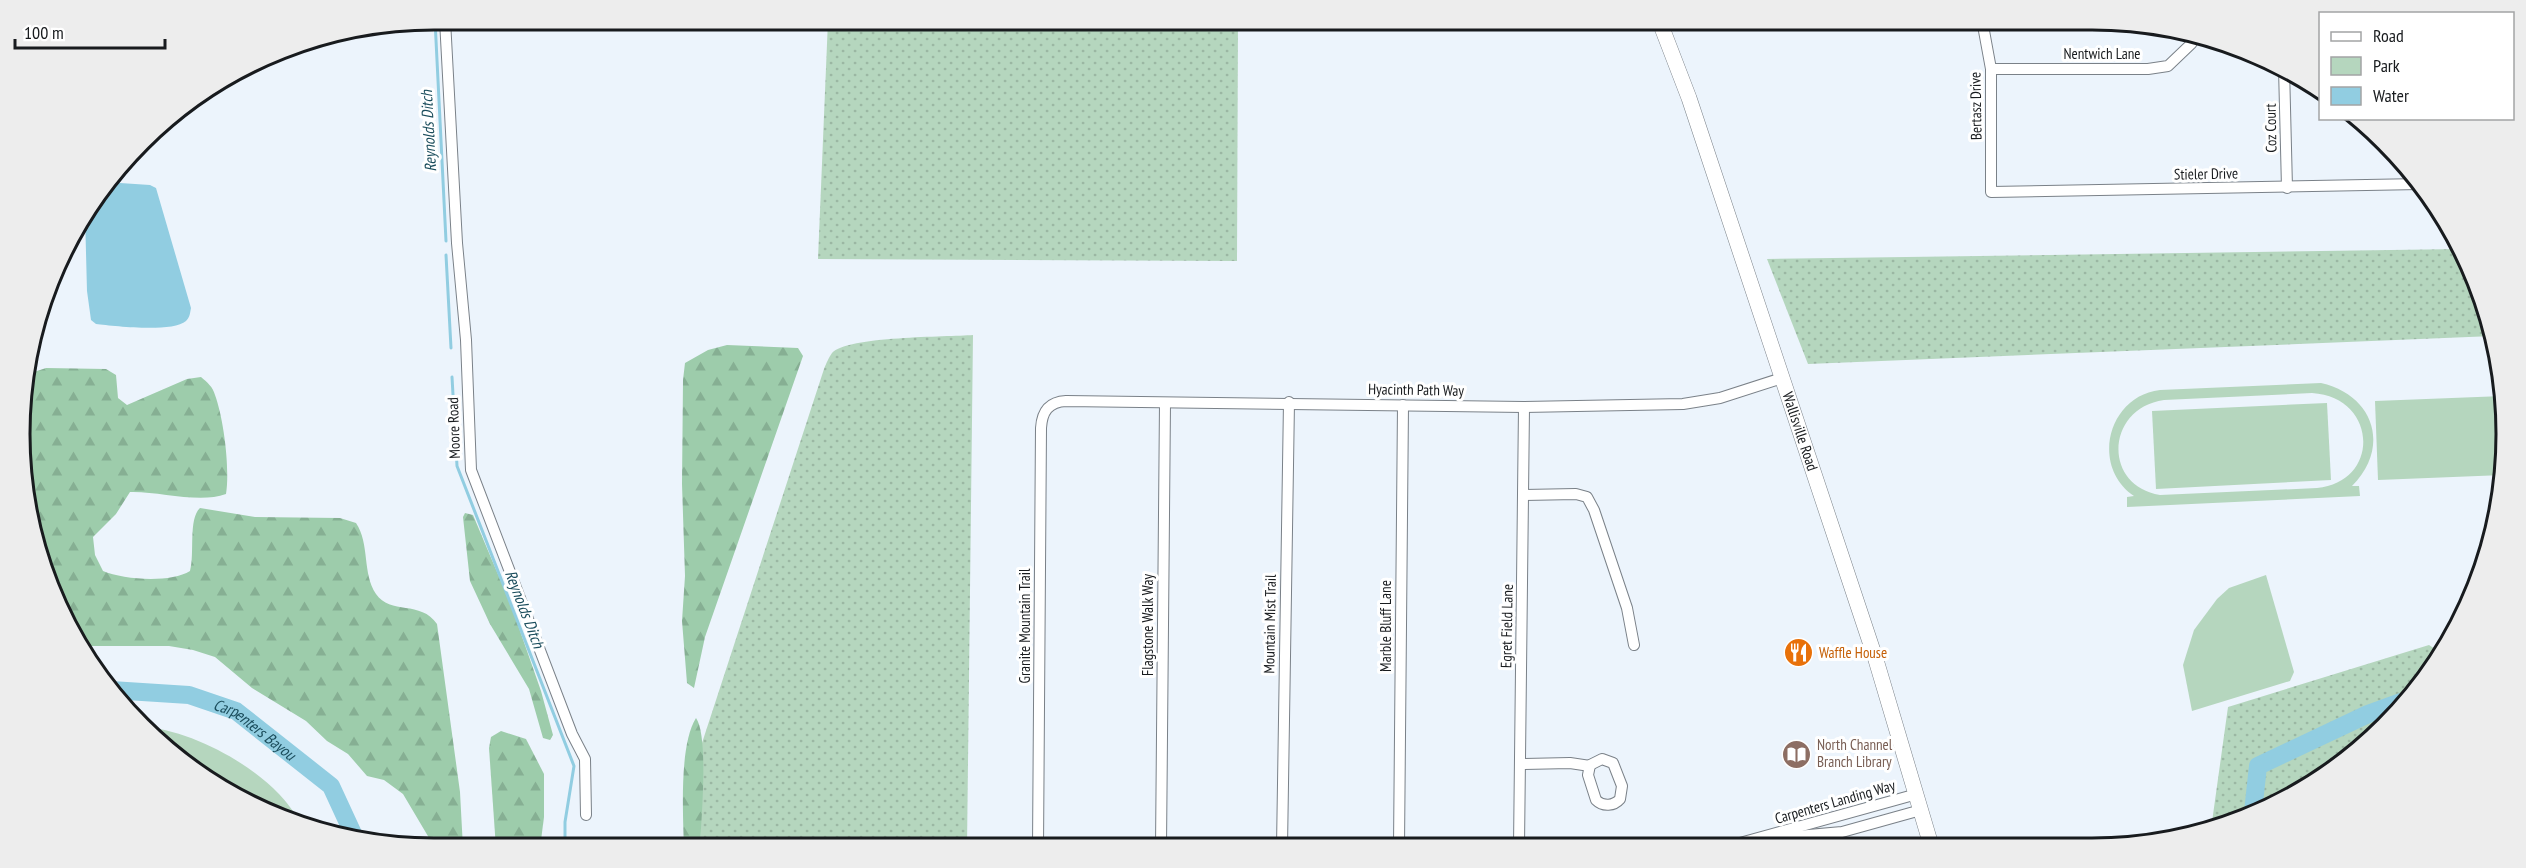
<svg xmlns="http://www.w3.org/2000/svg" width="2526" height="868" font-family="'PT Sans Narrow',sans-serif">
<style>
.grass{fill:url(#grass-dots)}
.forest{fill:url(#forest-firs)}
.park{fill:#b5d6be;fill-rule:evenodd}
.water{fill:#91cde1}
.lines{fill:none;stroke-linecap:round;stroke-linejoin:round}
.stream{stroke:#91cde1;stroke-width:3}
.river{stroke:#91cde1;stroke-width:18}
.street-casing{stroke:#7a8188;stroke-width:12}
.secondary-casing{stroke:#7a8188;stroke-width:16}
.street{stroke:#fff;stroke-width:10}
.secondary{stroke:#fff;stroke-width:15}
.labels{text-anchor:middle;stroke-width:6;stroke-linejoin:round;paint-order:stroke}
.street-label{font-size:15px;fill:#181b1e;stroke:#fff}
.food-label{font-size:15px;fill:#c56008;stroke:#fff;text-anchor:start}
.education-label{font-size:15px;fill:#785e54;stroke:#fff;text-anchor:start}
.water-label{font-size:16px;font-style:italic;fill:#1b4d5c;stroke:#fff}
.rim{fill:none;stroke:#181b1e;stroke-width:3}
</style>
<defs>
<pattern id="grass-dots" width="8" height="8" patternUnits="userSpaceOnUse" patternTransform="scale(1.5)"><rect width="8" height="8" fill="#b5d6be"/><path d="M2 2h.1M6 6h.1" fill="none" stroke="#9bb7a3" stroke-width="1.8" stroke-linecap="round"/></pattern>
<pattern id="forest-firs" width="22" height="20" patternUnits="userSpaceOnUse" patternTransform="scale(1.5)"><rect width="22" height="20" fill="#9dccab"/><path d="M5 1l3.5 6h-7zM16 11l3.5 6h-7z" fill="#86af93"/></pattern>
</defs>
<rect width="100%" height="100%" fill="#ecf4fc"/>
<g class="grass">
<polygon points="828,20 1238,20 1237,261 818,259"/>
<polygon points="2461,249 2484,300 2493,336 1808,364 1767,259"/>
<path d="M 973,335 L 967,847 L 700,848 L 702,743 L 824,369 C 826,364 829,357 832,353 C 847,336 947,337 973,335 Z"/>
<polygon points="2429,645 2441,653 2366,745 2275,806 2208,826 2212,822 2228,707"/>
</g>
<g class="forest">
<polygon points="727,345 798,348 803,356 705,637 694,688 687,683 682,621 685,576 682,484 683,380 685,363 708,350"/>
<path d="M 46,368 L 106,369 L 116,375 L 118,398 L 127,405 L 187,379 L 201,377 C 207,382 213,387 215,395 C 224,420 230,469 226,494 C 199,504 159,491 130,492 L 116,514 L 93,537 L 95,555 L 103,571 C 124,580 171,583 190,571 C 195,554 188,519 200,508 L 255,517 L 340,518 L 356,523 C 370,544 362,573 376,594 C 390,615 421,600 437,624 L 460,792 L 463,848 L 435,848 L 403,794 L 384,780 L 367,776 L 348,754 L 327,741 L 306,721 L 252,688 L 215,657 L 193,650 L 169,646 L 81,646 L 34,541 L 20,461 L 23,380 L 25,375 Z"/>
<polygon points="465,513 473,515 511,605 541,691 553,735 550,740 543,738 529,689 490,624 470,581 463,517"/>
<path d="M 696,718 C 709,736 701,822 700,848 L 684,848 C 683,814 679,745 696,718 Z"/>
<polygon points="501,731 526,739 544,774 544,817 540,848 496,848 489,748 491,737"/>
</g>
<g class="park">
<path d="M 2321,383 C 2374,395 2391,447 2352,486 L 2359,486 L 2360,496 L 2127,507 L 2127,497 L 2134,496 C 2090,466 2108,396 2160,390 ZM 2312,393 C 2378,397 2381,482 2317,488 L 2160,495 C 2102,486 2106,408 2164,400 Z"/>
<polygon points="2503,396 2506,461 2503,475 2378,480 2375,401"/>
<polygon points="2327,403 2331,480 2156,489 2152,411"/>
<polygon points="2266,575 2294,672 2290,681 2192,711 2183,665 2194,630 2217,599 2229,588"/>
<path d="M 140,726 C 188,730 245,759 279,794 C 287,802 294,813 302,823 L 203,778 Z"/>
</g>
<path class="water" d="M 120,183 L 150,185 L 156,188 L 191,308 C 190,313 190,317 186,321 C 172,333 114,326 96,324 L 91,320 L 87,291 L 85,214 L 103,186 Z"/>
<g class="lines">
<g class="stream">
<polyline points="435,20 446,241"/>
<polyline points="446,255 451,348"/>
<polyline points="452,377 457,466 574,766 565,822 565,848"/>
</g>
<g class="river">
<path id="s1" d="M 111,690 L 189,695 L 236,711 L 331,786 L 355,838"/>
<polyline points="2253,812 2258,766 2368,714 2401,702"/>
</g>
<defs>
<g id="street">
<polyline points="445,20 457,243 466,340 471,470 572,734 585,759 586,815"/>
<polyline points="1982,20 1991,69 1991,192 2420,184"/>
<polyline points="2284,68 2287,188"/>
<polyline points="1991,69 2148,69 2168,66 2191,44 2198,33"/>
<polyline points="1524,495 1576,494 1587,497 1594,510 1627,608 1634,645"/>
<path d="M 1602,759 L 1613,763 L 1622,786 L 1620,799 C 1614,806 1603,807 1596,800 L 1588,775 L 1590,765 Z"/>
<polyline points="1520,764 1570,763 1590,766"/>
<polyline points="1774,838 1842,832 1921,810"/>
<polyline points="1399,846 1403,405"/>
<polyline points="1519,846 1524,407"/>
<polyline points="1729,846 1917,794"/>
<path d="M 1038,847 L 1041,428 C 1042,412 1048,402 1066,401 L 1524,407 L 1683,404 L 1720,398 L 1782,378"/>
<polyline points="1161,847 1165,403"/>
<polyline points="1282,847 1289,402"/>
</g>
<g id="secondary">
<path id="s2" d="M 1659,20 L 1689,98 L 1876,660 L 1931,845"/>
</g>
</defs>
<use href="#street" class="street-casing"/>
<use href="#secondary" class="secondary-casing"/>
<use href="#street" class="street"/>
<use href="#secondary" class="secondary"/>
</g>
<defs>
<symbol id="restaurant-disc" viewBox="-11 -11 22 22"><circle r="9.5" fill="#e8710a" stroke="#fff"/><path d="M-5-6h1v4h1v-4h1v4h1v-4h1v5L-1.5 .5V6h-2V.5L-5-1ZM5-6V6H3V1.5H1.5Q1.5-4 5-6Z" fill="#fff"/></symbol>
<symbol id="library-disc" viewBox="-11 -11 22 22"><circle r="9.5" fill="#8d6e63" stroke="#fff"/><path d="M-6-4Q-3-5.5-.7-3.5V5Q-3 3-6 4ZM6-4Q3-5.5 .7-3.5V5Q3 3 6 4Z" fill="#fff"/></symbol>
</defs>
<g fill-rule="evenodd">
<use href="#restaurant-disc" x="1782" y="636" width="33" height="33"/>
<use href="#library-disc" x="1780" y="738" width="33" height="33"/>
</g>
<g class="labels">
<g class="street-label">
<text x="2102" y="59">Nentwich Lane</text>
<text transform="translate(1976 106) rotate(-91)" y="5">Bertasz Drive</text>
<text transform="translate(2271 128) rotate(-91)" y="5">Coz Court</text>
<text transform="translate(2206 174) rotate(-1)" y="5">Stieler Drive</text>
<text transform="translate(1416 390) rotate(1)" y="5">Hyacinth Path Way</text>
<text transform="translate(454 428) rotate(-92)" y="5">Moore Road</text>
<text dy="5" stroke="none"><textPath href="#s2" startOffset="435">Wallisville Road</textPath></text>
<text transform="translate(1270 624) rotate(-89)" y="5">Mountain Mist Trail</text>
<text transform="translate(1148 625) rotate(-90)" y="5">Flagstone Walk Way</text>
<text transform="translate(1025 626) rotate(-90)" y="5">Granite Mountain Trail</text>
<text transform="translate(1386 626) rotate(-90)" y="5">Marble Bluff Lane</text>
<text transform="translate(1507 626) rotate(-89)" y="5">Egret Field Lane</text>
<text transform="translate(1835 802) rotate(-16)" y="5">Carpenters Landing Way</text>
</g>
<g class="food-label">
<text x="1819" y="658">Waffle House</text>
</g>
<g class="education-label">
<text x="1817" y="750">North Channel<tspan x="1817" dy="17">Branch Library</tspan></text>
</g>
<g class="water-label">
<text transform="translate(428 131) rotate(-93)" y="6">Reynolds Ditch</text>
<text transform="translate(525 609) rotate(69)" y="6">Reynolds Ditch</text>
<text dy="6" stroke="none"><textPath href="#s1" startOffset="153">Carpenters Bayou</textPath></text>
</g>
</g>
<path d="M0 0H2526V868H0ZM434 30H2092A404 404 0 0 1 2496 434V434A404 404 0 0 1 2092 838H434A404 404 0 0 1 30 434V434A404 404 0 0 1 434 30Z" fill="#ededed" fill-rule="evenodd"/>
<path class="rim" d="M434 30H2092A404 404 0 0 1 2496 434V434A404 404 0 0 1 2092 838H434A404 404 0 0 1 30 434V434A404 404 0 0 1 434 30Z"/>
<rect x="2319" y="12" width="195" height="108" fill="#ffffff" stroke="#a3a4a5" stroke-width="1.5"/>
<rect x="2331" y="32" width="30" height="9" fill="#ffffff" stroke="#a3a4a5" stroke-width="1.5"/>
<text x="2373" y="42" font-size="18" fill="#181b1e">Road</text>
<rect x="2331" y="57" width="30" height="18" fill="#b5d6be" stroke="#a3a4a5" stroke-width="1.5"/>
<text x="2373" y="72" font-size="18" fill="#181b1e">Park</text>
<rect x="2331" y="87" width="30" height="18" fill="#91cde1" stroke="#a3a4a5" stroke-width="1.5"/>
<text x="2373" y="102" font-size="18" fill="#181b1e">Water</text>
<path d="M15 39v9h150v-9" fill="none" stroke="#181b1e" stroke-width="3"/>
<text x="24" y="39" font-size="18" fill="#181b1e" stroke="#ffffff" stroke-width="4.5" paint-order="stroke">100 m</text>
</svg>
